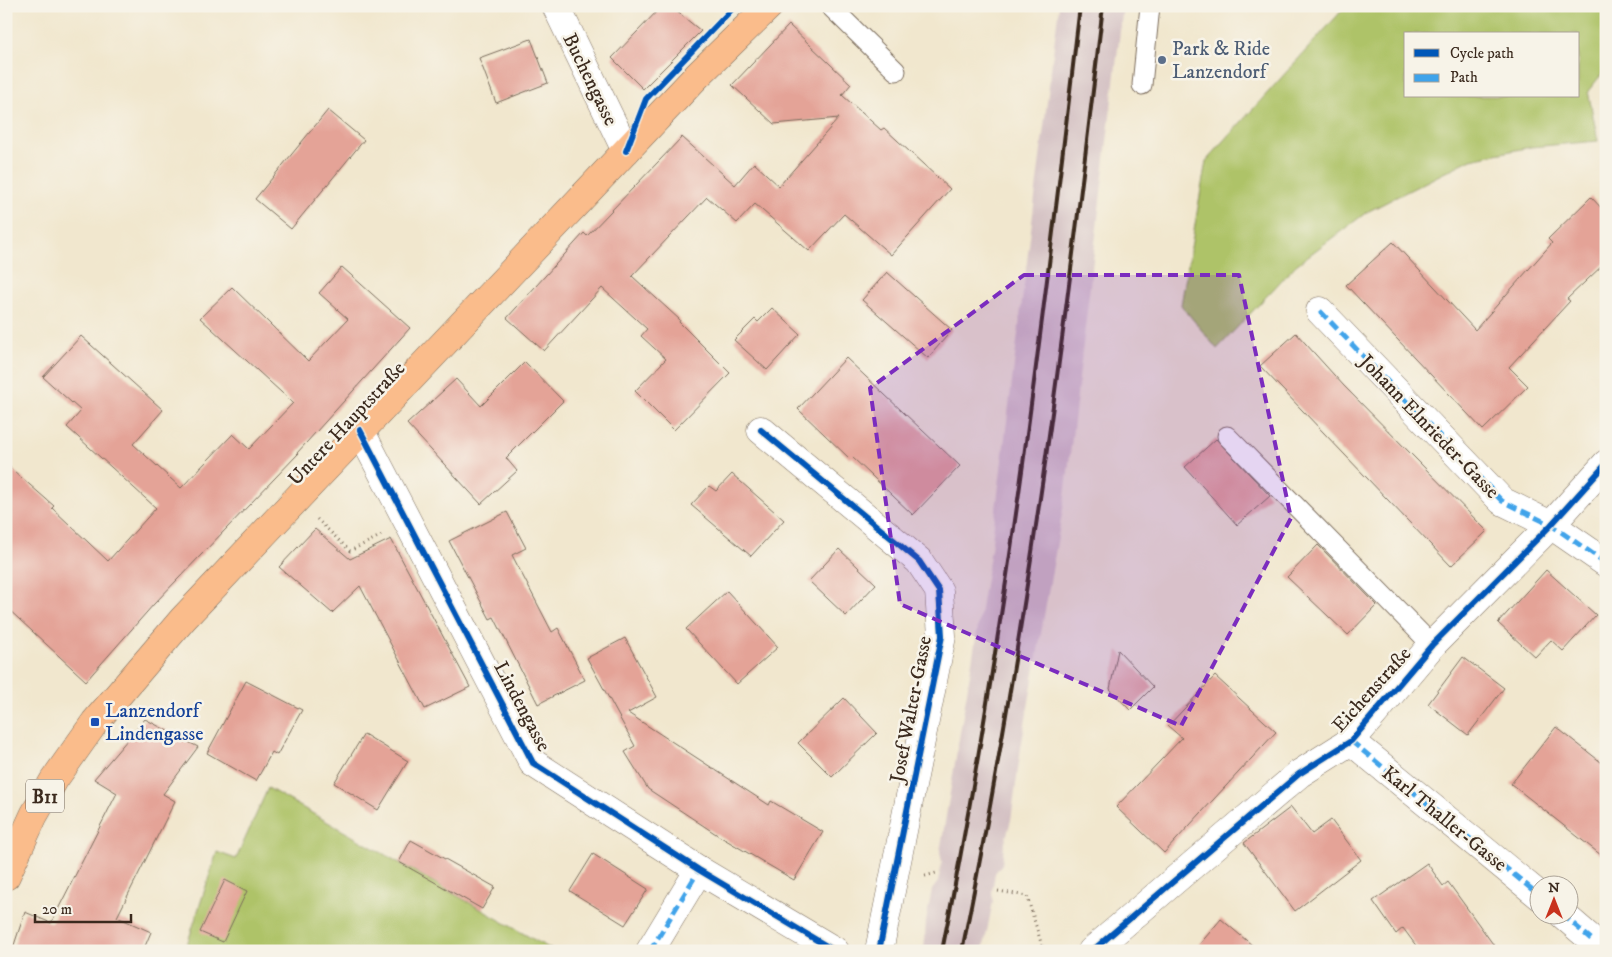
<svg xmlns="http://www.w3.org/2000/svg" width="1612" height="957" font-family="'IM FELL DW Pica',serif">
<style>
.industrial{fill:#d2bec1}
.green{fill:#aec367;stroke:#747642;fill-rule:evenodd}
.building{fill:#e4a397}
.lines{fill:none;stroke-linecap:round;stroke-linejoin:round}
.service-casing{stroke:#7b6c5c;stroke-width:21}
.minor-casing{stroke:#7b6c5c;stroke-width:29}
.primary-casing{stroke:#7b6c5c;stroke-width:29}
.path{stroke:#7b6c5c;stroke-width:3;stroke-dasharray:1 4;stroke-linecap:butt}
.service{stroke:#fff;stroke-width:19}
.minor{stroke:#fff;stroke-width:28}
.primary{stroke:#fabc8b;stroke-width:28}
.rail{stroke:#3b2a1e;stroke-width:4}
.quiet{stroke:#3fa3ea;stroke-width:5;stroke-dasharray:10 5;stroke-linecap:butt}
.cycleway-casing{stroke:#f7f3e8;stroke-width:9}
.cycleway{stroke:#0057b8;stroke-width:6}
.marked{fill:#7b2cbf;fill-opacity:0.2;stroke:#7b2cbf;stroke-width:4;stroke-dasharray:10 6;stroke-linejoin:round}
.service-dot{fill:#5c6f8a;stroke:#f7f3e8;stroke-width:2}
.transit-dot{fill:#1a4fb4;stroke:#f7f3e8;stroke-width:2}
.labels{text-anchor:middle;stroke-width:5;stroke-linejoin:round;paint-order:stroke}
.shield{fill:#f7f3e8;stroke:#73665b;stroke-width:1}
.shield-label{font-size:19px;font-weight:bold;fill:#3b2a1e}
.service-label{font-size:20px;fill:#4e5e75;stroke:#f7f3e8;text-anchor:start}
.street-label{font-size:20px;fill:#3b2a1e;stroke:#f7f3e8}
.transit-label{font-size:20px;fill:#164399;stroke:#f7f3e8;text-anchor:start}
</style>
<rect width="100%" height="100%" fill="#f7f3e8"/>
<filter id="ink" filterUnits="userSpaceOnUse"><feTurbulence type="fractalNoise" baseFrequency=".02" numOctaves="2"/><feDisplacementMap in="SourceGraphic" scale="10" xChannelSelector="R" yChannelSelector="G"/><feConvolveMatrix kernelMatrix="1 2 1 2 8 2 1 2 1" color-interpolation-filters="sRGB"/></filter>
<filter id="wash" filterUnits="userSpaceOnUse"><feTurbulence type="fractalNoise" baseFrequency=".0096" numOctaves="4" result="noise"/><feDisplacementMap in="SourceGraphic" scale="20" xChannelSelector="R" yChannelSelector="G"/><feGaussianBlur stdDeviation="1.12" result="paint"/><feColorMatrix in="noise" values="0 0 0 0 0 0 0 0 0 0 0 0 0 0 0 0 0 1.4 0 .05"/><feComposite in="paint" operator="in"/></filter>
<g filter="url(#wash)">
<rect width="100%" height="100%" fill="#f1e7ce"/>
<polygon class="industrial" points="1059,6 1123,6 1065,497 1021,747 1011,820 1004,845 1002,864 995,873 992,892 993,901 983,951 924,951 926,921 932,890 938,882 942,863 940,852 991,549"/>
<g class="green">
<path d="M 1346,6 L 1606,6 L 1606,69 L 1588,91 L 1598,141 L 1531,147 L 1471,159 L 1367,212 L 1296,265 L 1217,349 L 1181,305 L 1206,161 ZM 1406,34 L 1578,34 L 1578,96 L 1406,96 Z"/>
<polygon points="268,788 554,951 185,951 217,852 236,859"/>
</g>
<g id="blocks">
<g class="building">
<polygon points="662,6 670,6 701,31 643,89 612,58"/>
<polygon points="789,25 851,84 842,95 881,130 884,128 950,189 891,255 844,214 809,251 755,204 737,223 707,197 632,276 680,320 679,322 730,373 674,430 635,391 666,359 641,336 647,329 602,288 544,351 507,318 584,233 587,236 682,137 735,185 754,163 779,186 839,118 774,124 732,85"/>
<polygon points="531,39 548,83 496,103 479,58"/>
<polygon points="328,110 364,140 291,229 255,199"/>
<polygon points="1591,197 1606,213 1606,262 1567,299 1570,301 1509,367 1528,386 1483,430 1346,285 1393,242 1475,330 1552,243 1548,239"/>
<polygon points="342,267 410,328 297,453 298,454 154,604 86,681 6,607 6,464 54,506 52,508 108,561 156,508 67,427 81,411 43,377 81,336 163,410 133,444 181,488 233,434 249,449 293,403 200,318 232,287 308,361 348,319 319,293"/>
<polygon points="887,272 952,330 928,358 862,300"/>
<polygon points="772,308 800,334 767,370 734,340 755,319 758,322"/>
<polygon points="1296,333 1344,386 1487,531 1451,566 1260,366"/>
<polygon points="846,358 960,466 913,515 852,457 850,459 798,409"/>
<polygon points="525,362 563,401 506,458 517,471 481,504 407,424 456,379 481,406"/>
<polygon points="1216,439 1270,496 1237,525 1185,467"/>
<polygon points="732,474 784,520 751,556 691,505 709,486 716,491"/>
<polygon points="507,512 526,548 512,555 552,632 558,628 585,680 538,704 494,617 490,619 449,541"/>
<polygon points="315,529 350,559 391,539 470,687 425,709 360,586 332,613 279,567"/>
<polygon points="1318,545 1377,605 1348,635 1287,577"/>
<polygon points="839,549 876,584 846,616 809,581"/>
<polygon points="1546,570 1596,615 1563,651 1551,640 1535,657 1498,623"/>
<polygon points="727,591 778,647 737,684 686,629"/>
<polygon points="625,638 657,697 628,713 769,805 771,801 823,832 794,880 719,836 648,789 625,752 635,746 587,658"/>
<polygon points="1118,650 1153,687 1130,710 1110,689"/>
<polygon points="1463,657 1504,688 1468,735 1428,704"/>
<polygon points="1215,676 1276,732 1164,853 1116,807 1182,738 1168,726"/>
<polygon points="246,681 302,710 277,755 272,752 256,781 207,753"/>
<polygon points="844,698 877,733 832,777 798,743"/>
<polygon points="145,719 198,747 163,794 175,801 117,917 151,932 143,951 12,951 25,912 51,923 117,793 94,779"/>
<polygon points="1556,727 1606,766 1606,859 1511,784"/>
<polygon points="364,734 408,761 378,810 334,783"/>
<polygon points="1291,807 1312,834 1331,820 1361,860 1295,911 1244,843"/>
<polygon points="411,840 495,887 482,909 399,862"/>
<polygon points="593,854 648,889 625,925 570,891"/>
<polygon points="1427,863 1443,886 1448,882 1498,951 1420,951 1403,928 1396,934 1373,901"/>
<polygon points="225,880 247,891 223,942 200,932"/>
<polygon points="1221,919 1259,951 1194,951"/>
</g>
</g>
</g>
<g filter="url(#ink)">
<use href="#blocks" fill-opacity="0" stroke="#7b6c5c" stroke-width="1"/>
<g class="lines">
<defs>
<g id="service">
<polyline points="830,6 896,71"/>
<polyline points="1142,85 1150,6"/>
<polyline points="1227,436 1432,645"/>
</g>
<g id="minor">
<polyline points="556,6 626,151"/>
<polyline points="1320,311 1502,501 1551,525 1606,563"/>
<polyline points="360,430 533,763 699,870 835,951"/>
<polyline points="761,430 919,561 939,591 942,636 879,951"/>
<polyline points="1351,741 1540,896"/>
<polyline points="1562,914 1591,939"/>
<polyline points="650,951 699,870"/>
<polyline points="1092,951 1299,774 1351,741 1432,645 1551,525 1606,464"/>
</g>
<polyline id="primary" points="6,876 34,815 54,780 95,722 183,619 696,77 769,6"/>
</defs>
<use href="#service" class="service-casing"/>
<use href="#minor" class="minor-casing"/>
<use href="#primary" class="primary-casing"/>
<g class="path">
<polyline points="317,519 350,551 382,535"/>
<polyline points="925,876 936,873"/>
<polyline points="998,891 1027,896 1042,946 1045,951"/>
</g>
<use href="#service" class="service"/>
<use href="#minor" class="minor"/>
<use href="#primary" class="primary"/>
<g class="rail">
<path d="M 942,951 C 1005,638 1043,323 1080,6"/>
<path d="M 962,951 C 1026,638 1066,323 1103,6"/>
</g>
<g class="quiet">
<polyline points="1320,311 1502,501 1551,525 1606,563"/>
<polyline points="1351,741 1540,896"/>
<polyline points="1562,914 1591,939"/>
<polyline points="650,951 699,870"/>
</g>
<defs>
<g id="cycleway">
<polyline points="626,151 646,99 735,6"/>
<polyline points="360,430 533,763 699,870 835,951"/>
<polyline points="761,430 919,561 939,591 942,636 879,951"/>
<polyline points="1092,951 1299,774 1351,741 1432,645 1551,525 1606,464"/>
</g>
</defs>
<use href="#cycleway" class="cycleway-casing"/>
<use href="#cycleway" class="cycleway"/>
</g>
</g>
<path class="marked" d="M 1024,275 L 1239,275 L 1291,518 L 1181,726 L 900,604 L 870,388 Z"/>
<circle class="service-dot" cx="1162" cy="60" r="5"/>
<rect class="transit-dot" x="90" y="717" width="10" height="10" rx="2.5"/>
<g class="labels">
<rect class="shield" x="26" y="779.5" width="38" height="33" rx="4"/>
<g class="shield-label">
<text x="45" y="803">B11</text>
</g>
<g class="service-label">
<text x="1172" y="55">Park &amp; Ride<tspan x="1172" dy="23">Lanzendorf</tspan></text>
</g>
<g class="street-label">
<text transform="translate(591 79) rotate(64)" y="7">Buchengasse</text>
<text transform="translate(346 423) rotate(-47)" y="7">Untere Hauptstraße</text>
<text transform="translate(1430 426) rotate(46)" y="7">Johann Elnrieder-Gasse</text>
<text transform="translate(1371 689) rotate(-48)" y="7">Eichenstraße</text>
<text transform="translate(523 706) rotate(62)" y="7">Lindengasse</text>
<text transform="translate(910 709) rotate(-79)" y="7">Josef Walter-Gasse</text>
<text transform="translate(1445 818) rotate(39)" y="7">Karl Thaller-Gasse</text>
</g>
<g class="transit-label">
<text x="105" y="717">Lanzendorf<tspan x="105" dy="23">Lindengasse</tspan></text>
</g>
</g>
<rect width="1612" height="957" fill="none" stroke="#f7f3e8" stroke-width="25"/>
<rect x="1404" y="32" width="175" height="65" fill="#f7f3e8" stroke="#aca397"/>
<rect x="1414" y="49" width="25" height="8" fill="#0057b8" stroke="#aca397"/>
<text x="1450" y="58" font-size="15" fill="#3b2a1e">Cycle path</text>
<rect x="1414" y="74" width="25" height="8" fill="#3fa3ea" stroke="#aca397"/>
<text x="1450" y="82" font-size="15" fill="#3b2a1e">Path</text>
<g transform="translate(1554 900)"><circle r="24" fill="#f7f3e8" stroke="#aca397"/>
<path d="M0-4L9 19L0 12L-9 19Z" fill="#c8321e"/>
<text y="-8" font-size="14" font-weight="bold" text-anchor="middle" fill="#3b2a1e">N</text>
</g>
<path d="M35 914v8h96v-8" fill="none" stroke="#3b2a1e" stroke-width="2.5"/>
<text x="42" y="914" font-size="15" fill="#3b2a1e" stroke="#f7f3e8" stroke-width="4" paint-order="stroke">20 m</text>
</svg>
